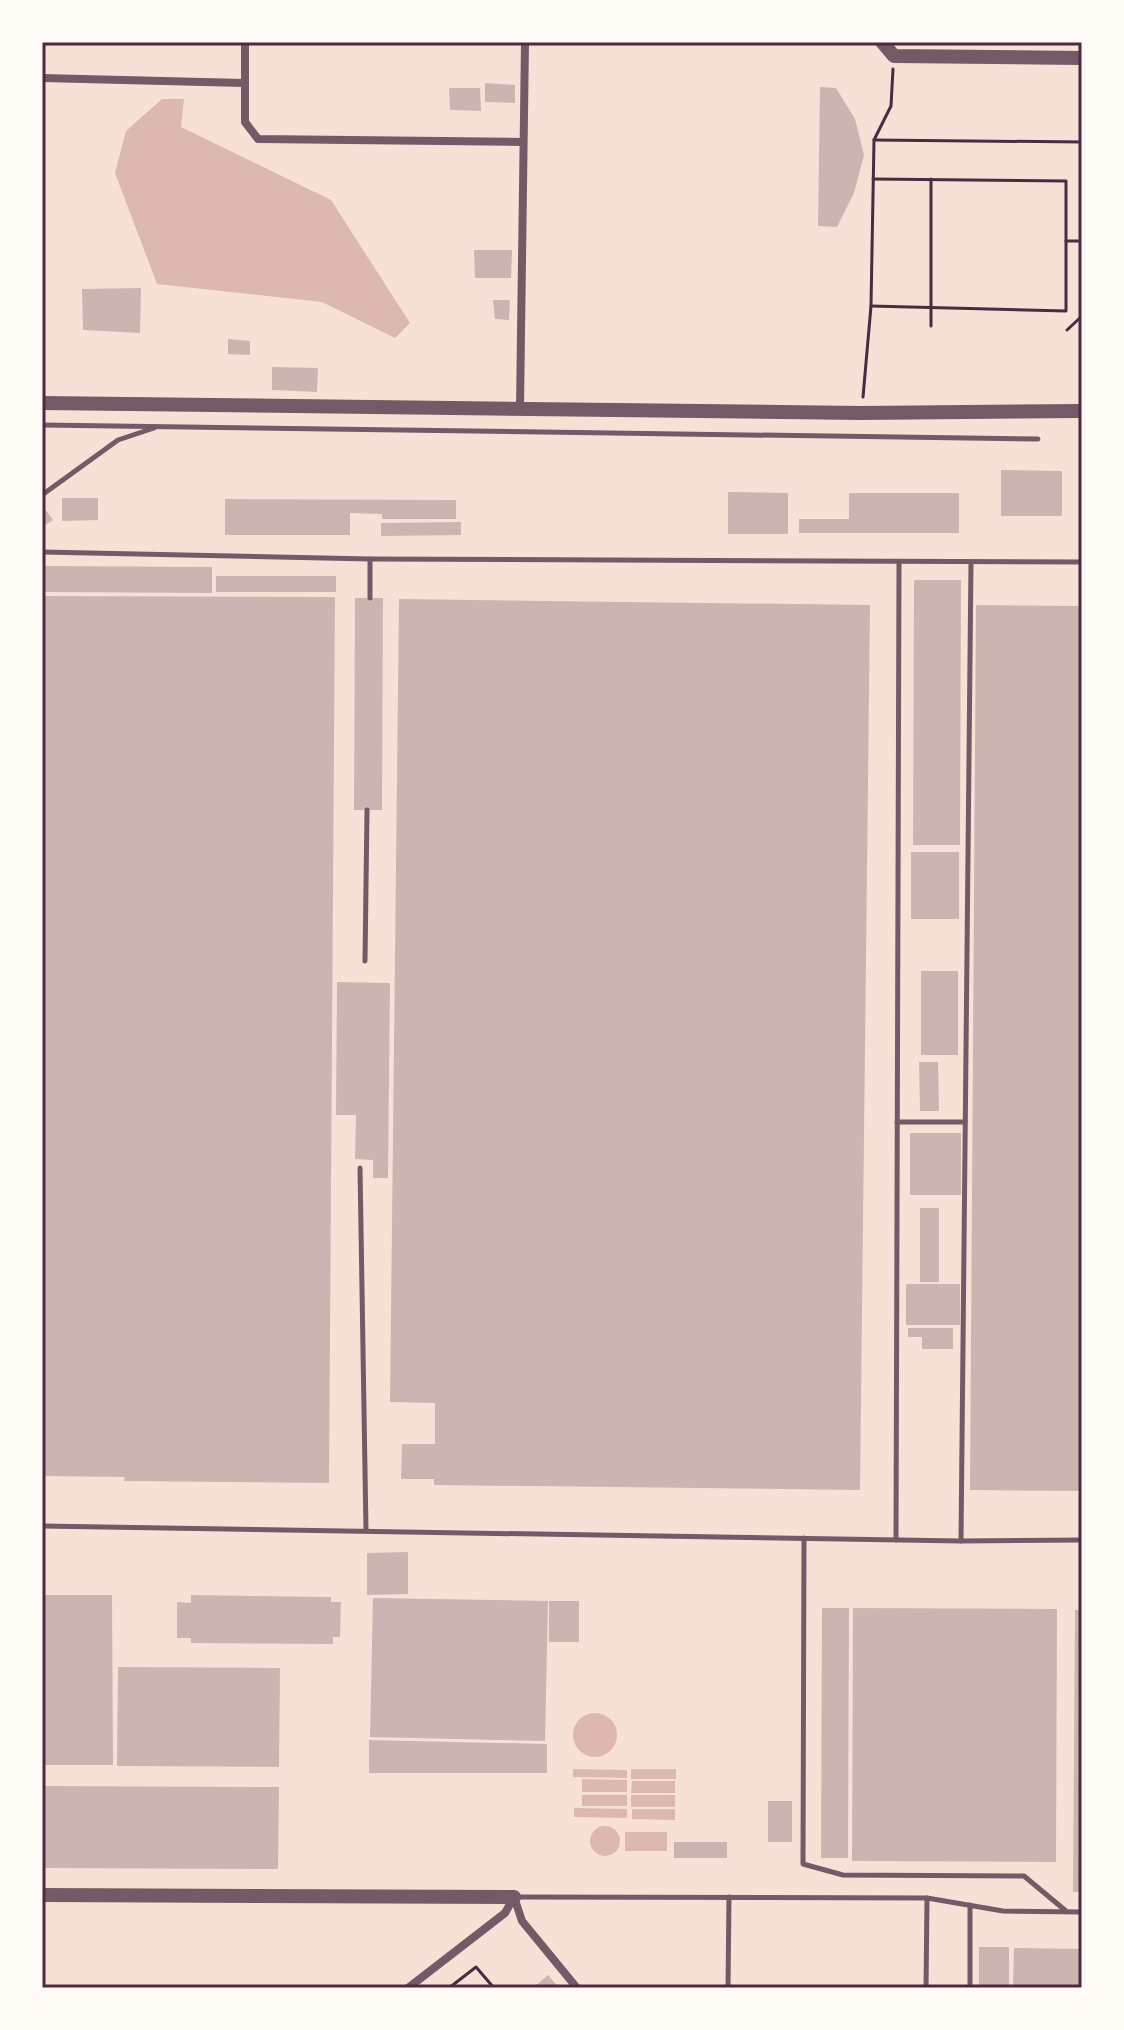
<svg xmlns="http://www.w3.org/2000/svg" width="1124" height="2030" font-family="Raleway,sans-serif">
<style>
.water{fill:#dcb8b0}
.building{fill:#ccb4b1}
.lines{fill:none;stroke-linecap:round;stroke-linejoin:round}
.path{stroke:#4a2c40;stroke-width:3}
.service{stroke:#755966;stroke-width:5}
.minor{stroke:#755966;stroke-width:8}
.tertiary{stroke:#755966;stroke-width:14}
.neatline{fill:none;stroke:#4a2c40;stroke-width:3}
</style>
<rect width="100%" height="100%" fill="#f7e1d7"/>
<g class="water">
<polygon points="162,99 184,99 181,127 331,200 410,323 395,338 322,302 157,284 115,173 126,131"/>
<circle cx="595" cy="1735" r="22"/>
<polygon points="573,1769 627,1770 627,1778 573,1777"/>
<rect x="631" y="1769" width="45" height="10"/>
<polygon points="582,1779 627,1780 627,1792 582,1792"/>
<polygon points="632,1781 675,1781 675,1793 631,1793"/>
<rect x="582" y="1795" width="45" height="11"/>
<rect x="631" y="1795" width="44" height="12"/>
<polygon points="574,1808 627,1809 627,1818 574,1817"/>
<polygon points="632,1809 675,1809 675,1820 632,1819"/>
<circle cx="605" cy="1841" r="15"/>
<rect x="625" y="1832" width="42" height="19"/>
</g>
<g class="building">
<polygon points="485,83 515,85 515,103 485,102"/>
<polygon points="820,87 836,88 855,119 864,155 854,193 837,227 818,226"/>
<polygon points="449,88 480,88 481,111 450,110"/>
<polygon points="474,250 512,250 511,278 475,278"/>
<polygon points="141,288 140,333 83,330 82,289"/>
<polygon points="493,300 510,300 509,320 495,319"/>
<polygon points="228,339 250,341 250,355 228,354"/>
<polygon points="272,367 318,368 317,392 272,390"/>
<polygon points="1001,470 1062,471 1062,516 1001,516"/>
<polygon points="728,492 788,493 788,534 728,534"/>
<polygon points="849,493 959,493 959,533 799,533 799,519 849,519"/>
<polygon points="62,498 98,498 98,520 62,521"/>
<polygon points="225,499 456,500 456,519 382,519 382,514 350,513 350,535 225,535"/>
<polygon points="46,510 53,520 42,527 42,512"/>
<polygon points="461,522 461,535 381,536 381,523"/>
<polygon points="42,566 212,567 212,593 42,592"/>
<rect x="216" y="576" width="120" height="16"/>
<polygon points="914,580 961,580 960,845 913,845"/>
<polygon points="42,596 335,597 329,1483 124,1481 125,1477 42,1476"/>
<polygon points="355,598 383,598 382,810 354,810"/>
<polygon points="399,599 870,605 860,1490 434,1485 434,1479 401,1479 402,1444 435,1444 435,1403 390,1402"/>
<polygon points="976,605 1082,606 1082,1491 970,1490"/>
<rect x="911" y="852" width="48" height="67"/>
<rect x="921" y="971" width="37" height="84"/>
<polygon points="337,982 390,983 388,1178 373,1178 373,1160 355,1159 356,1115 336,1115"/>
<polygon points="919,1062 938,1062 939,1111 920,1111"/>
<rect x="910" y="1133" width="51" height="62"/>
<rect x="920" y="1208" width="19" height="74"/>
<rect x="906" y="1284" width="54" height="41"/>
<polygon points="908,1328 953,1328 953,1349 922,1349 922,1337 908,1337"/>
<polygon points="408,1552 408,1594 367,1595 367,1553"/>
<polygon points="42,1595 112,1595 113,1765 42,1765"/>
<polygon points="191,1595 331,1597 331,1602 341,1602 340,1637 333,1637 333,1644 191,1643 191,1638 177,1638 177,1602 191,1603"/>
<polygon points="373,1598 548,1601 545,1741 370,1737"/>
<rect x="549" y="1601" width="30" height="41"/>
<polygon points="822,1608 849,1608 848,1858 821,1858"/>
<polygon points="853,1608 1057,1609 1056,1862 852,1861"/>
<polygon points="1075,1610 1082,1610 1082,1892 1073,1892"/>
<polygon points="118,1667 280,1668 279,1767 117,1766"/>
<polygon points="369,1740 547,1744 547,1773 369,1773"/>
<polygon points="42,1786 279,1787 278,1869 42,1868"/>
<rect x="768" y="1801" width="24" height="41"/>
<rect x="674" y="1842" width="53" height="16"/>
<rect x="979" y="1947" width="30" height="41"/>
<polygon points="1014,1948 1082,1949 1082,1988 1013,1988"/>
<polygon points="548,1975 559,1988 533,1988"/>
</g>
<g class="lines">
<g class="path">
<polyline points="874,140 1082,142"/>
<polyline points="1066,241 1082,241"/>
<polyline points="871,306 1066,311 1066,181 873,179"/>
<polyline points="931,326 931,179"/>
<polyline points="1067,330 1082,316"/>
<polyline points="863,397 871,306 874,140 891,106 893,69"/>
<polyline points="449,1988 476,1967 494,1988"/>
</g>
<g class="service">
<polyline points="42,425 1038,439"/>
<polyline points="42,495 118,440 154,428"/>
<polyline points="42,552 370,559 1082,562"/>
<polyline points="370,598 370,559"/>
<polyline points="365,961 367,810"/>
<polyline points="897,1122 965,1122"/>
<polyline points="360,1168 366,1530"/>
<polyline points="42,1526 961,1541 1082,1540"/>
<polyline points="804,1538 803,1864 843,1875 1024,1876 1066,1911"/>
<polyline points="896,1540 899,562"/>
<polyline points="961,1541 971,562"/>
<polyline points="516,1897 927,1898 1003,1911 1082,1912"/>
<polyline points="728,1988 729,1897"/>
<polyline points="926,1988 927,1898"/>
<polyline points="970,1988 970,1905"/>
</g>
<g class="minor">
<polyline points="245,42 245,122 258,139 523,142"/>
<polyline points="42,78 244,83"/>
<polyline points="520,407 525,42"/>
<polyline points="514,1897 522,1921 577,1988"/>
<polyline points="408,1988 505,1913 514,1897"/>
</g>
<g class="tertiary">
<polyline points="882,42 894,56 1082,58"/>
<polyline points="42,403 861,413 1082,411"/>
<polyline points="42,1895 514,1897"/>
</g>
</g>
<rect width="1124" height="2030" fill="none" stroke="#fffaf5" stroke-width="88"/>
<rect x="44" y="44" width="1036" height="1942" class="neatline"/>
</svg>
